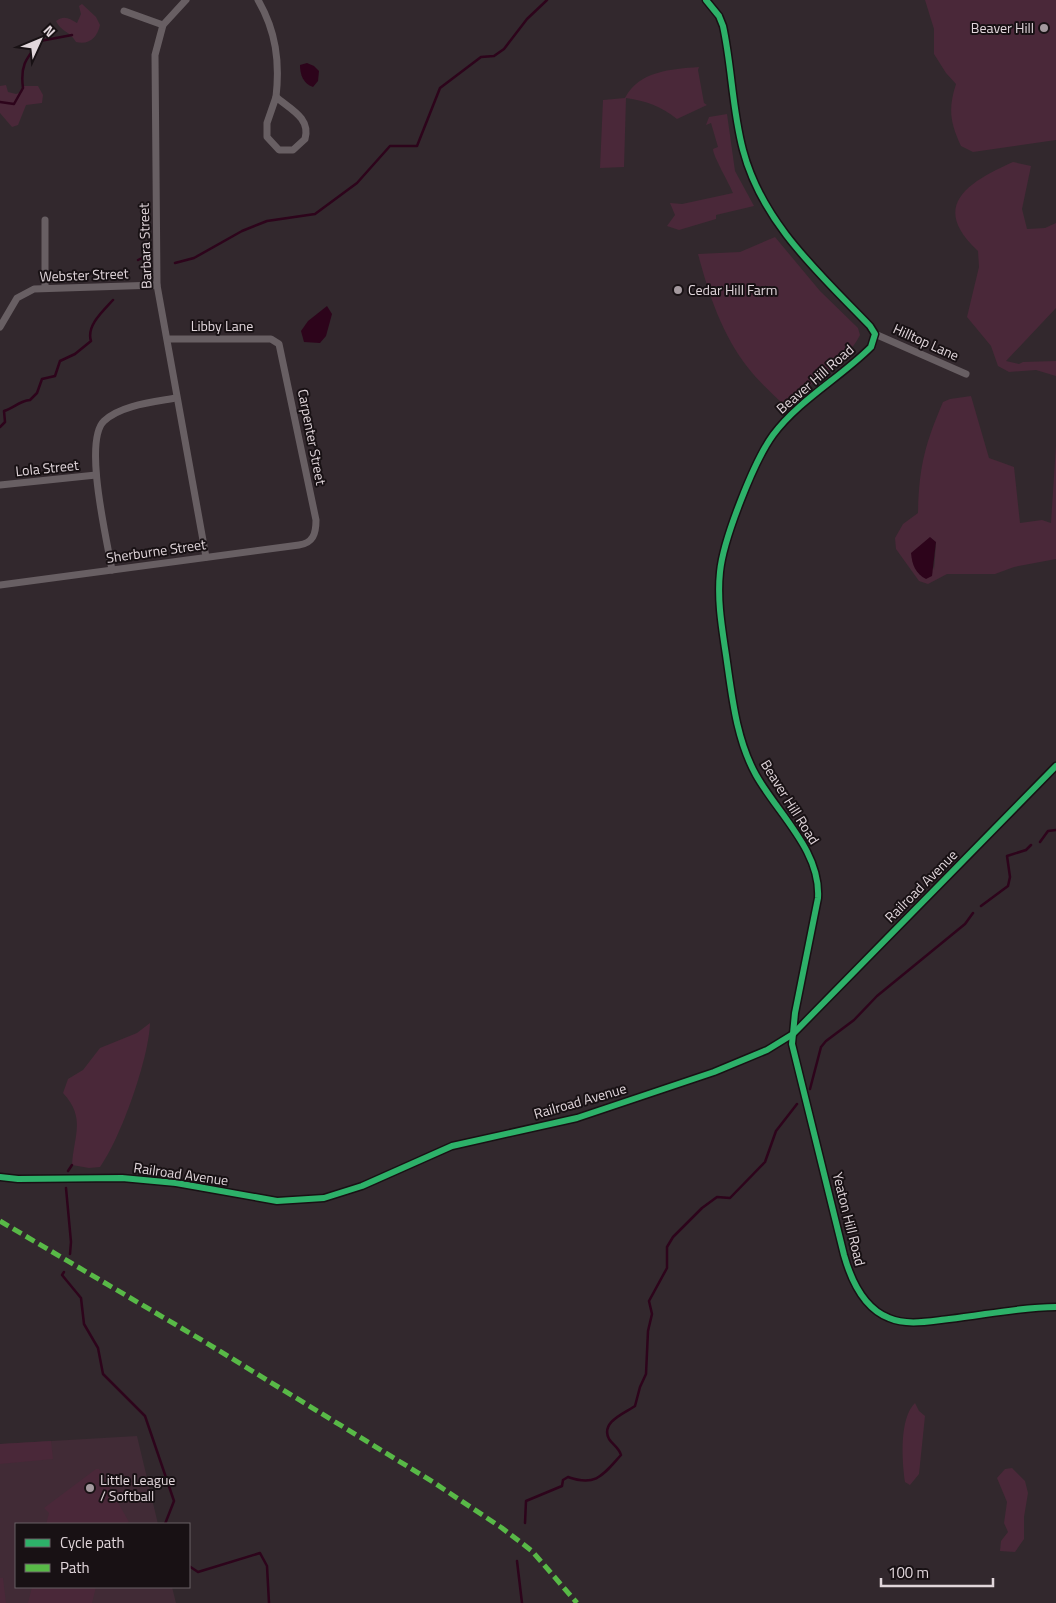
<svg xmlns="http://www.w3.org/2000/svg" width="1056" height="1603" font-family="'Titillium Web',sans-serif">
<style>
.built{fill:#412b36}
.green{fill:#4a2839;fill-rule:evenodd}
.water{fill:#2d041b}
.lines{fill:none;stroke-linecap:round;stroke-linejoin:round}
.stream{stroke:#2d041b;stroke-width:2.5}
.street{stroke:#685f63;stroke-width:7}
.quiet{stroke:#58b947;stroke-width:5;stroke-dasharray:10 5;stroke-linecap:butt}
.cycleway-casing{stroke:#181114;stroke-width:9}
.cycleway{stroke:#2db169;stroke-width:6}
.poi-dot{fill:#a4999e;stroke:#181114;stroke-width:2}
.labels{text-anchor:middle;stroke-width:4;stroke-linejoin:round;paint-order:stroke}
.poi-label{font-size:14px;fill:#e1d6db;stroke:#181114;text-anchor:start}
.street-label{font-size:14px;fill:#e1d6db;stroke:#181114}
</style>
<rect width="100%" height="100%" fill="#32282d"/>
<polygon class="built" points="137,1436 158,1524 16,1524 16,1587 172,1587 176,1603 0,1603 0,1444"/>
<g class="green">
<path d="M 925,0 L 1056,0 L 1056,140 L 973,152 L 961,146 C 950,122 948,109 956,84 L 946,73 L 934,54 L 934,29 Z"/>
<path d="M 82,4 L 96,17 L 100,25 C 97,38 89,45 76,42 C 71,32 60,31 56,21 C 64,15 69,18 77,23 L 81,14 L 79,6 Z"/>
<path d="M 699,67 L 698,70 L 704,103 L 707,105 L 677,119 C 661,106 646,101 626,98 L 624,167 L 600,168 L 603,100 L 625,98 C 639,71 671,69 699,67 Z"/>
<polygon points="6,85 8,92 16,94 22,92 24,86 38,86 43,95 42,103 26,105 18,125 12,127 0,113 0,86"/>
<path d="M 727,114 L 735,171 L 754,206 L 716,215 L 716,219 L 679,230 L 667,226 L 675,215 L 670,203 L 682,204 L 733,193 C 729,183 713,156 713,149 L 718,147 L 711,123 L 706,125 L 709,117 Z"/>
<path d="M 1013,162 L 1031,166 L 1022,209 L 1027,229 L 1045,228 L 1056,223 L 1056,308 L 1006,361 L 1019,364 L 1023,362 L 1056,361 L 1056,376 L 1036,370 L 1009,372 L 998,366 L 991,346 L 967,317 L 979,267 L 978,251 C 929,206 968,182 1013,162 Z"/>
<path d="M 775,237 L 820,291 L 858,328 L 860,335 C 847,362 808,386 784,405 C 772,393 759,382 749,369 C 722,335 709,295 698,254 L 740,252 Z"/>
<path d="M 971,396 L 989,458 L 1014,467 L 1020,523 L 1042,520 L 1051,523 L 1056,445 L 1056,559 L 1014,567 L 995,574 L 947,574 L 928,584 L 919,581 L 896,549 L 895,538 L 903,524 L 918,513 C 919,467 925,444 943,402 L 950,399 ZM 931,538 L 936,543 L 934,570 L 927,541 Z"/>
<path d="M 150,1023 C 149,1058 121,1138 100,1167 L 89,1168 L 72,1165 C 74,1135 86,1118 63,1093 L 68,1079 L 83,1070 L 100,1048 L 137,1033 Z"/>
<path d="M 915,1403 L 919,1411 L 925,1416 L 919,1474 L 910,1485 L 905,1482 C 902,1460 899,1419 915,1403 Z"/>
<polygon points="51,1441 53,1459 0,1464 0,1444"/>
<polygon points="1012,1468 1025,1481 1028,1493 1024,1517 1024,1539 1015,1552 1000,1551 1001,1541 1008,1532 1004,1523 1007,1502 997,1478 1005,1469"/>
<polygon points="96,1469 99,1469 129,1522 124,1524 46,1524 49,1513 44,1508"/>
<polygon points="0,1578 3,1578 6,1603 0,1603"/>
<polygon points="32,1587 96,1587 92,1603 28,1603"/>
</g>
<g class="water">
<path d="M 307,63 L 314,66 L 319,71 L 318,81 L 313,87 C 303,84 300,74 300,65 Z"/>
<polygon points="327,306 332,314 326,336 320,343 304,342 301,331 308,321"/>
<path d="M 930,537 L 936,542 L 932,576 L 926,579 C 916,574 912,565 911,553 Z"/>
</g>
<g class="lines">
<g class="stream">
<path d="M 0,102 L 14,104 L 23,88 C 20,65 26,59 40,41 L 72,35"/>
<polyline points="138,260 148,255"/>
<polyline points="175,263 194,258 242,231 267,221 315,214 357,183 390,146 417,146 440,88 481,57 494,56 504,49 527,19 547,0"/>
<path d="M 0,427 L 5,422 L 4,411 C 14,408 19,401 30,400 L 37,393 L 42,379 L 55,376 L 60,361 L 75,354 L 91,341 C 86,326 103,311 113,300"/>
<polyline points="1040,842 1048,831 1056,830"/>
<polyline points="981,906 1008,886 1010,877 1007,856 1026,850 1031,845"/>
<polyline points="810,1089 821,1047 826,1041 854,1020 877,996 965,924 973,913"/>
<polyline points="68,1171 72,1165"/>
<polyline points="66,1188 71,1242 70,1254"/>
<polyline points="64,1272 62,1275 81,1298 84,1324 98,1348 103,1374 145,1416 174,1501 165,1524"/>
<path d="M 525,1523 L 526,1501 L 562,1486 L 563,1480 L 568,1477 C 596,1487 603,1475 621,1455 C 619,1448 613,1445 609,1439 C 600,1422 625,1413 635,1406 L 640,1387 L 646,1374 L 648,1331 L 652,1314 L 649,1301 L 667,1268 L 667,1247 L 673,1237 L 702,1208 L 717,1197 L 730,1198 L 765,1162 L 776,1131 L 797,1104"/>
<polyline points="517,1561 522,1603"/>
<polyline points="189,1566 198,1572 260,1553 267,1566 269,1603"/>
</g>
<g class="street">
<polyline points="186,0 163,25 155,55 157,285 206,557"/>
<path d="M 258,0 C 276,31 280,62 276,97"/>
<path d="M 706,0 L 719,16 L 723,26 C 732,67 732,109 743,150 C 762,223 820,274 870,326 L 875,334 L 871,347 C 840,378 799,400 773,435 C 754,461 723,540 720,572 C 717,600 722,628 726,655 C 732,696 736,739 756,775 C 778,814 821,851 818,898 L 795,1013 L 792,1044 L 844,1255 C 851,1280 863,1308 889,1318 C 907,1326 930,1321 949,1319 C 985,1315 1020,1307 1056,1307"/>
<polyline points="124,11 163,25"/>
<path d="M 276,97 C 290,109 311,118 305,139 L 293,150 L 279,150 L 267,137 L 267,123 Z"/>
<polyline points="45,287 45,220"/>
<polyline points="0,327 17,298 34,289 157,285"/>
<polyline points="875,334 966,374"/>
<polyline points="0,485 96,475"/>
<path d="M 112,570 C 107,540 83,441 104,421 C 121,405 154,402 176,398"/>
<path d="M 0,585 L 299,545 C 313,543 316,534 316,520 L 279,344 L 271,339 L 168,339"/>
<polyline points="0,1177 18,1179 122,1178 176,1183 277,1201 324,1198 362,1186 452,1146 577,1118 714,1072 767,1050 793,1034 1056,766"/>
</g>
<polyline class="quiet" points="0,1221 205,1342 433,1482 502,1528 532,1551 577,1603"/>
<defs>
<g id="cycleway">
<path d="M 706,0 L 719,16 L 723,26 C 732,67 732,109 743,150 C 762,223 820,274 870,326 L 875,334 L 871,347 C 840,378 799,400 773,435 C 754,461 723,540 720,572 C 717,600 722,628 726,655 C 732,696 736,739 756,775 C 778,814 821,851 818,898 L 795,1013 L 792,1044 L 844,1255 C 851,1280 863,1308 889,1318 C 907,1326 930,1321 949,1319 C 985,1315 1020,1307 1056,1307"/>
<polyline points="0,1177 18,1179 122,1178 176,1183 277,1201 324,1198 362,1186 452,1146 577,1118 714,1072 767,1050 793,1034 1056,766"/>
</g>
</defs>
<use href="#cycleway" class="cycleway-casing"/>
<use href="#cycleway" class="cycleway"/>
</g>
<g class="poi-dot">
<circle cx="1044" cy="28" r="5"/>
<circle cx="678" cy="290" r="5"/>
<circle cx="90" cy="1488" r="5"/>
</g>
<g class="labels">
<g class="poi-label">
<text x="1034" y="33" text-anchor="end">Beaver Hill</text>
<text x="688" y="295">Cedar Hill Farm</text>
<text x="100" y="1485">Little League<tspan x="100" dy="16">/ Softball</tspan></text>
</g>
<g class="street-label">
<text transform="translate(145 246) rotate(-92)" y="5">Barbara Street</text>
<text transform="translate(84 275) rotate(-2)" y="5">Webster Street</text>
<text x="222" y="331">Libby Lane</text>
<text transform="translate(926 342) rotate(24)" y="5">Hilltop Lane</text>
<text transform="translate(815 379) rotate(-41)" y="5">Beaver Hill Road</text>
<text transform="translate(312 437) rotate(79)" y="5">Carpenter Street</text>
<text transform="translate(47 468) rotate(-6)" y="5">Lola Street</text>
<text transform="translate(156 551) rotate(-8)" y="5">Sherburne Street</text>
<text transform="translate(790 802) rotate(58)" y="5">Beaver Hill Road</text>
<text transform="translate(921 886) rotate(-45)" y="5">Railroad Avenue</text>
<text transform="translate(580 1101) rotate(-16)" y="5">Railroad Avenue</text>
<text transform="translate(181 1174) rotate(8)" y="5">Railroad Avenue</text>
<text transform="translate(849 1219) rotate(76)" y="5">Yeaton Hill Road</text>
</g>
</g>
<rect x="15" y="1523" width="175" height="65" fill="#181114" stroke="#686064"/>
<rect x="25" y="1539" width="25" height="8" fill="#2db169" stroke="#686064"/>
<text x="60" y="1548" font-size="15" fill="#e1d6db">Cycle path</text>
<rect x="25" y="1564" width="25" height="8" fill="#58b947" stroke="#686064"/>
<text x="60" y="1573" font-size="15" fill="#e1d6db">Path</text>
<g transform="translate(40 40) rotate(46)" stroke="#181114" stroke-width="4" paint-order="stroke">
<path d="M0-4L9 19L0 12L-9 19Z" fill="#e1d6db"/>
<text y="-8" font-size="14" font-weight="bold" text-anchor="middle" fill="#e1d6db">N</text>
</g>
<path d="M881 1578v8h112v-8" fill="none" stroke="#e1d6db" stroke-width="2.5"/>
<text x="888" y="1578" font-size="15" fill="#e1d6db" stroke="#181114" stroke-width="4" paint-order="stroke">100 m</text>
</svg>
